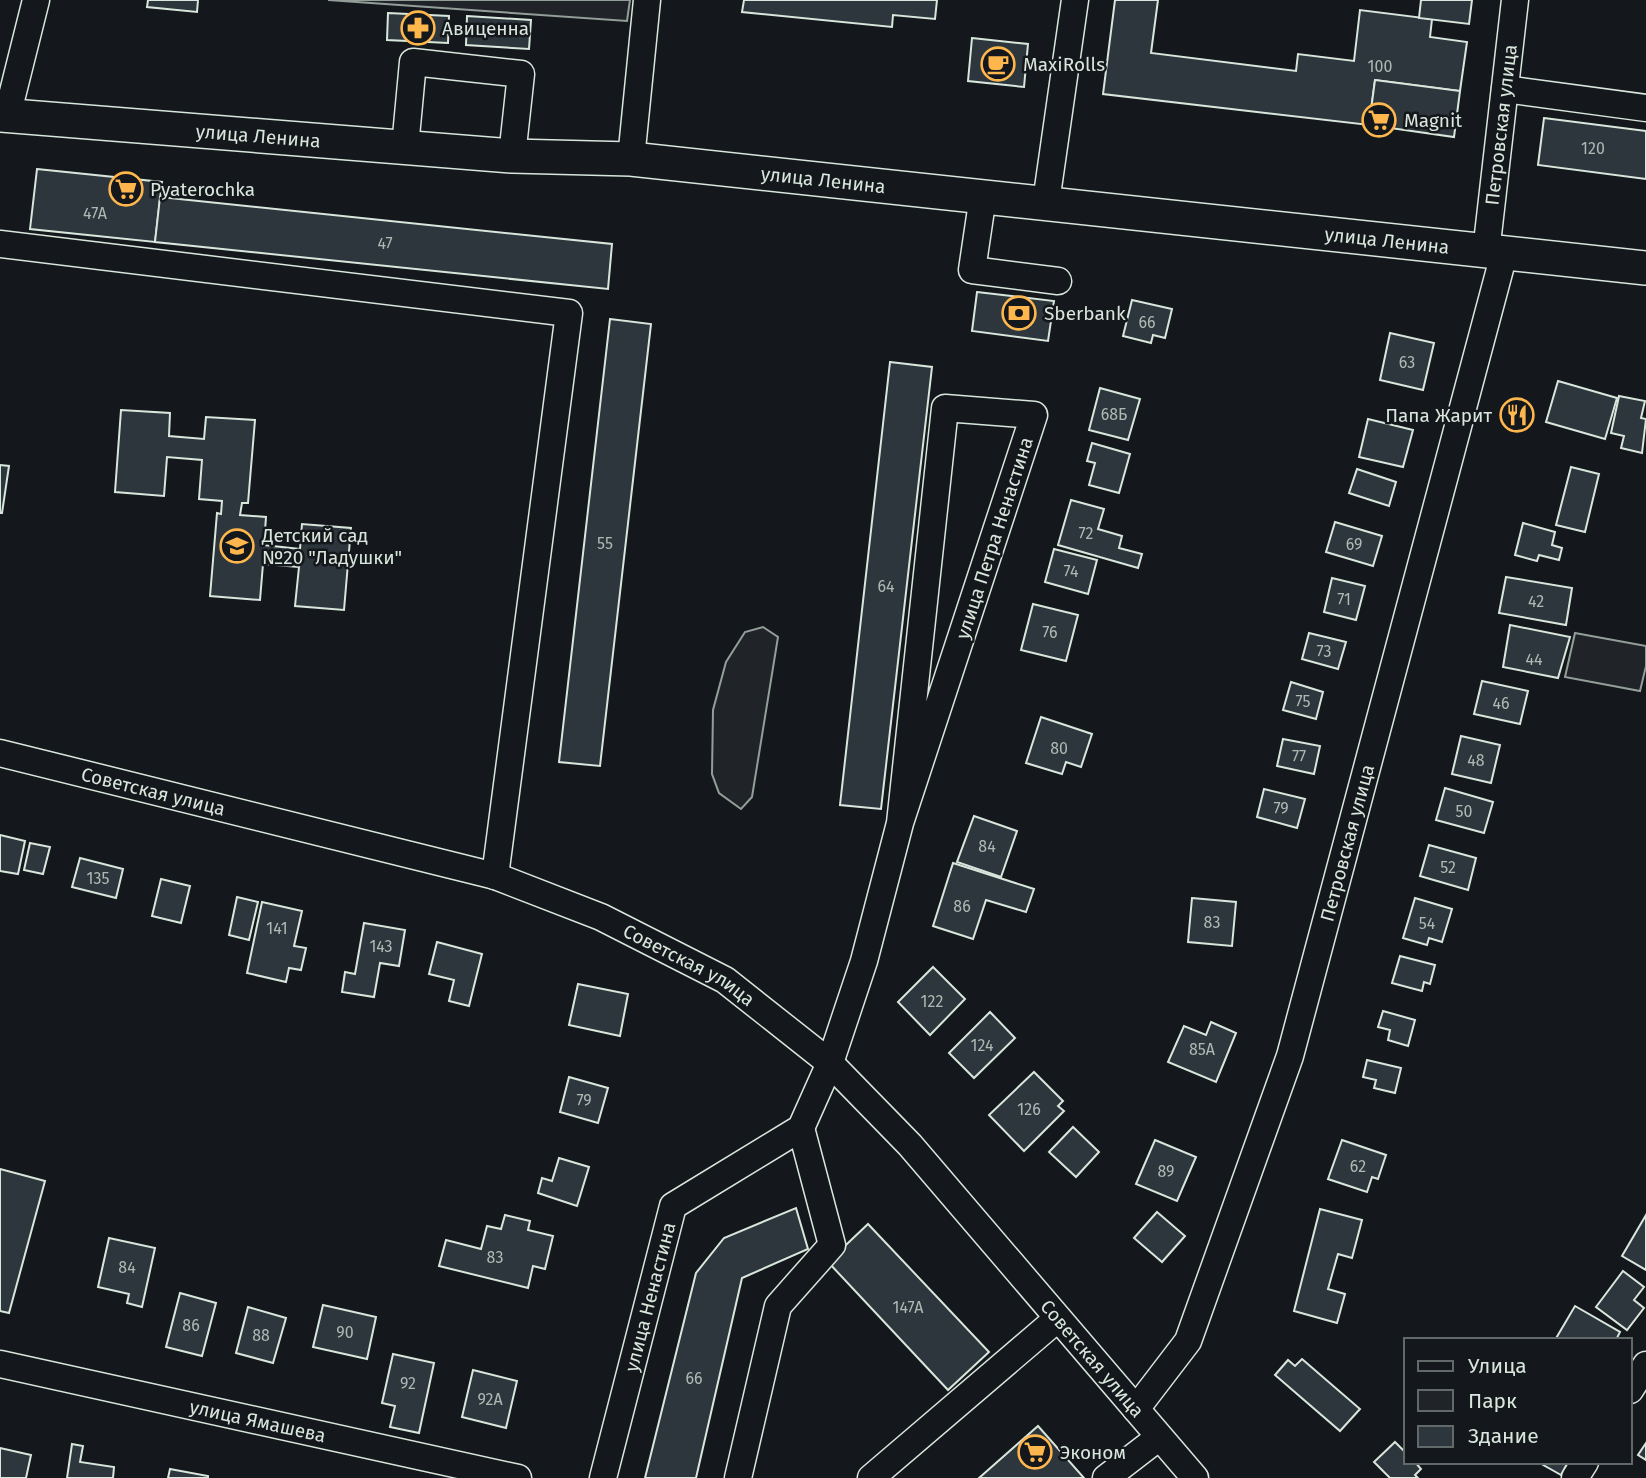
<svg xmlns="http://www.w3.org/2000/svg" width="1646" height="1478" font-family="'Fira Sans',sans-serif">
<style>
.green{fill:#202428;stroke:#939e99;stroke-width:2}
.building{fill:#2c363c;stroke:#d8e6dc;stroke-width:2}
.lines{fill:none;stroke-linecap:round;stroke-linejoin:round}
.minor-casing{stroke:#d8e6dc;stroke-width:29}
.major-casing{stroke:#d8e6dc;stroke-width:36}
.minor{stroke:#14181c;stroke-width:26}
.major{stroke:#14181c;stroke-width:33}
.labels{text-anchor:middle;stroke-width:5;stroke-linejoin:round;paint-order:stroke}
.number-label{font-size:16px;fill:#adbab4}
.poi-label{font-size:19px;fill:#d8e6dc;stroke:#14181c;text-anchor:start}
.street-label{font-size:19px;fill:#d8e6dc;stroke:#14181c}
</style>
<rect width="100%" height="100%" fill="#14181c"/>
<g class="green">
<polygon points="328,0 630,0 627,21"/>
<polygon points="763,627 778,637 752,797 741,809 719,793 712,774 713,710 726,662 745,632"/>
<polygon points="1575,633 1646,646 1646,666 1640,691 1565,677"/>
</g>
<g class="building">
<polygon points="148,0 198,0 197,12 147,7"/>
<polygon points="744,0 937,0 935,19 893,15 892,27 742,12"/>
<polygon points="1115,0 1158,0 1151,53 1296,71 1298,54 1354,61 1360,10 1432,19 1430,37 1467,42 1460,91 1375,80 1369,125 1103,94"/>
<polygon points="1421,0 1472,0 1469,24 1419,18"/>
<polygon points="388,13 449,16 448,43 387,40"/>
<polygon points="467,16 531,20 529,49 466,45"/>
<polygon points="972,38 1028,44 1024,87 968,81"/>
<polygon points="1375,80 1460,91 1454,137 1369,125"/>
<polygon points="1544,118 1646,131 1646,179 1538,165"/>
<polygon points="37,169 162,182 155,242 30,229"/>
<polygon points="160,197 612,244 608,289 155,242"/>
<polygon points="977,292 1054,301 1048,341 972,331"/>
<polygon points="1132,300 1172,309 1165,338 1153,335 1151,343 1123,336"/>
<polygon points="610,319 651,324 600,766 559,762"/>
<polygon points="1390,333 1434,343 1423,390 1380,380"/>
<polygon points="890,362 932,367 881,809 840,805"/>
<polygon points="1558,381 1617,398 1605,439 1546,422"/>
<polygon points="1100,388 1140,399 1128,440 1089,430"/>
<polygon points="1619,396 1645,401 1641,418 1646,419 1642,453 1621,448 1624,436 1611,433"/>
<polygon points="1516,400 1527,404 1518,430 1507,426"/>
<polygon points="121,410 170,413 169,436 204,439 206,417 255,420 248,503 242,503 240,515 266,517 264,545 300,549 302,524 351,528 344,610 295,606 299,567 263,564 260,600 210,596 217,513 221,514 222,501 199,499 202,460 167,457 164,496 115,492"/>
<polygon points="1368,419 1413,430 1403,467 1359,457"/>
<polygon points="1092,443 1130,454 1119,493 1089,485 1095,463 1087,461"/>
<polygon points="0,465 9,466 2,513 0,513"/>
<polygon points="1571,467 1599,474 1585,532 1556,525"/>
<polygon points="1357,469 1396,482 1389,506 1349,493"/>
<polygon points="1071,500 1104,509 1098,529 1122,536 1119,548 1142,554 1138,568 1058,545"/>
<polygon points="1335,522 1382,536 1373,566 1326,552"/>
<polygon points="1523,523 1555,532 1552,545 1562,548 1559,560 1539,555 1537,561 1515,555"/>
<polygon points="1054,549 1097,560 1088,594 1045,582"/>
<polygon points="1506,577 1572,588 1566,625 1499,613"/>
<polygon points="1332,578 1365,586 1356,620 1324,612"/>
<polygon points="1033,604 1078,615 1066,661 1021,650"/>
<polygon points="1510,625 1570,637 1558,678 1503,667"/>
<polygon points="1309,633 1346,642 1338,669 1302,659"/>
<polygon points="1482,681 1528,691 1520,724 1474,714"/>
<polygon points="1291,682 1323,692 1316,719 1283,710"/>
<polygon points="1041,717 1092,734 1081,767 1066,762 1062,774 1026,763"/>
<polygon points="1461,736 1500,745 1491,783 1452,774"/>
<polygon points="1283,739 1320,746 1314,774 1277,766"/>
<polygon points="1445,788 1493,802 1484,833 1436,820"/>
<polygon points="1264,789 1305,799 1297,828 1257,817"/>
<polygon points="974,816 1017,831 1001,877 957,862"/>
<polygon points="0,835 25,841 18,874 0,871"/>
<polygon points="30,843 50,847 43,874 24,870"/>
<polygon points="1429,845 1476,858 1468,890 1420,876"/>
<polygon points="80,858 123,869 116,898 72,887"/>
<polygon points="953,863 1034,889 1026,912 986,900 973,939 933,926"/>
<polygon points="161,879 190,886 181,923 152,916"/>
<polygon points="237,897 258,902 249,940 229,935"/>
<polygon points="1192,898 1236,902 1232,946 1188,942"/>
<polygon points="1415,898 1452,909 1442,942 1429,938 1427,945 1403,938"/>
<polygon points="262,902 302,911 294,946 306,948 301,970 289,968 286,982 247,973"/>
<polygon points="364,923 405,930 399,966 380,963 374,997 342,992 345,972 355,974"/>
<polygon points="437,942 482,954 469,1006 449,1001 454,980 429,974"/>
<polygon points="1400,956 1435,965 1430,984 1424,982 1422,991 1392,983"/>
<polygon points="933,967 965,999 930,1035 898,1002"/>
<polygon points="578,984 628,994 620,1036 569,1025"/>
<polygon points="1383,1011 1415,1020 1408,1046 1388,1040 1390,1030 1378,1027"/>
<polygon points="990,1012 1015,1038 974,1078 949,1053"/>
<polygon points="1211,1022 1236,1033 1216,1082 1168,1062 1184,1026 1206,1035"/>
<polygon points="1367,1060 1401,1068 1395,1093 1374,1088 1376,1080 1363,1077"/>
<polygon points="1034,1072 1063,1101 1058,1106 1064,1111 1024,1151 989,1115"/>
<polygon points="569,1077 608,1088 598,1123 560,1112"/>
<polygon points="1073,1127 1099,1152 1076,1177 1049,1152"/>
<polygon points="1155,1140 1196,1157 1177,1201 1136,1184"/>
<polygon points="1342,1140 1386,1155 1378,1179 1372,1177 1367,1192 1328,1179"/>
<polygon points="559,1158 589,1167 577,1206 538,1193 542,1178 552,1181"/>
<polygon points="0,1169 45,1181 9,1313 0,1311"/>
<polygon points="796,1208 808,1249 742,1278 696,1478 645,1478 696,1273 724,1238"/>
<polygon points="1320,1209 1362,1220 1352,1258 1338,1254 1328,1289 1345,1294 1337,1323 1294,1311"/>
<polygon points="1157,1212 1185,1236 1162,1262 1134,1238"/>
<polygon points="505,1215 530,1221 528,1230 553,1236 545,1269 533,1266 528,1288 439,1266 446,1240 481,1249 487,1226 501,1229"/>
<polygon points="1646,1215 1646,1270 1622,1256"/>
<polygon points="868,1224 989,1352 948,1390 828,1262"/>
<polygon points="109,1238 155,1248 142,1307 127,1303 129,1294 98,1287"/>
<polygon points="1623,1271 1644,1287 1634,1300 1644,1308 1627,1330 1596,1307"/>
<polygon points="180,1293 216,1303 202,1356 166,1347"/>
<polygon points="323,1305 376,1317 367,1359 313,1347"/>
<polygon points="1575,1306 1620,1332 1616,1340 1555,1340"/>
<polygon points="248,1307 286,1318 273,1363 236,1353"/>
<polygon points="393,1354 434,1363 419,1433 390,1427 395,1406 382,1403"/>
<polygon points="1302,1359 1360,1409 1340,1431 1275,1375 1288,1360 1295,1366"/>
<polygon points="473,1370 517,1381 506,1428 462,1417"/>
<polygon points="1038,1426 1084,1478 979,1478"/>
<polygon points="1395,1442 1406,1453 1406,1462 1415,1462 1421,1469 1415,1475 1418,1478 1390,1478 1374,1462"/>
<polygon points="1646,1443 1646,1460 1638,1455"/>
<polygon points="72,1444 83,1446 80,1462 114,1467 113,1478 67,1478"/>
<polygon points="0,1448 31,1455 26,1478 0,1478"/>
<polygon points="1538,1462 1568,1462 1561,1475"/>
<polygon points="170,1469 208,1476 208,1478 168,1478"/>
</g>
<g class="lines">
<defs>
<g id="minor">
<polyline points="1505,89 1646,108"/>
<polyline points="7,116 36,0"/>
<polyline points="405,147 413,62 521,74 512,156"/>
<polyline points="631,159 647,0"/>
<polyline points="983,196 972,270 1058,281"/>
<polyline points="1046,202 1075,0"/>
<polyline points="0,244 569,313 495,876"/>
<path id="s1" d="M 1486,252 L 1515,0"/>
<path id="s2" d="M 0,753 L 495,876 L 601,917 L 725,980 L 830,1063 L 910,1145 L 1195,1478"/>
<path id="s3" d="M 0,1364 L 518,1478"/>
<polyline points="1630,1390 1646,1365"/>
<path id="s4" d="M 1136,1409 L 1188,1341 L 1290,1056 L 1504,254"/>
<path id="s5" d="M 603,1478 L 673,1206 L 801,1128 L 830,1063 L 864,961 L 900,823 L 945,408 L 1034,415 L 900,823"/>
<polyline points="738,1478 778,1306 832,1245 801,1128"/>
<polyline points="871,1478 1057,1319"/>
<polyline points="1106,1478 1158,1438"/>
<polyline points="1575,1478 1585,1462"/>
</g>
<g id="major">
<path id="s6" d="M 0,115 L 512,156 L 631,159 L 1646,268"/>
</g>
</defs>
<use href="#minor" class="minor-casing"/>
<use href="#major" class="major-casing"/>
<use href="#minor" class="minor"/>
<use href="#major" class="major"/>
</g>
<defs>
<symbol id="pharmacy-ring" viewBox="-11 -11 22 22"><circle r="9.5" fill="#14181c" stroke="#ffb74d" stroke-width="1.5"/><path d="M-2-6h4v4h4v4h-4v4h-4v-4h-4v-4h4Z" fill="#ffb74d"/></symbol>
<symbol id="cafe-ring" viewBox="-11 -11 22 22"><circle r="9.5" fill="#14181c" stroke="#ffb74d" stroke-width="1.5"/><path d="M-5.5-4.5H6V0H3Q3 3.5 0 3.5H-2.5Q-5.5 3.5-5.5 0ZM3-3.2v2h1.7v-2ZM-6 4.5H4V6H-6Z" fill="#ffb74d"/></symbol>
<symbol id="supermarket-ring" viewBox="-11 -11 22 22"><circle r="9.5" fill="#14181c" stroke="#ffb74d" stroke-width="1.5"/><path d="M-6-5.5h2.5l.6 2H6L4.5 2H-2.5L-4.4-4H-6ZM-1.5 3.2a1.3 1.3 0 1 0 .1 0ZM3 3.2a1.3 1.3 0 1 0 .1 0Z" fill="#ffb74d"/></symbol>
<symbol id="bank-ring" viewBox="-11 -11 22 22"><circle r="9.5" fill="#14181c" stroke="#ffb74d" stroke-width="1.5"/><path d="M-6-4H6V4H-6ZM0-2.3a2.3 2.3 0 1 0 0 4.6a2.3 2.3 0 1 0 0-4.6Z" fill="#ffb74d"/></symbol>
<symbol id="restaurant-ring" viewBox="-11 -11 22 22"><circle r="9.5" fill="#14181c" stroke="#ffb74d" stroke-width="1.5"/><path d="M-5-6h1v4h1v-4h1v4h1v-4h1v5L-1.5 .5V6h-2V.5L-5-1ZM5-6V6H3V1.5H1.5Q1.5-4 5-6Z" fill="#ffb74d"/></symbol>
<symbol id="school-ring" viewBox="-11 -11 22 22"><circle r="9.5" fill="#14181c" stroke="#ffb74d" stroke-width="1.5"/><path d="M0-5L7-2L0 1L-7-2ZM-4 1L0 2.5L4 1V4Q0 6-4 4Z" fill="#ffb74d"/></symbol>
</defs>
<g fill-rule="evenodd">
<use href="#pharmacy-ring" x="399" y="9" width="38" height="38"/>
<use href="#cafe-ring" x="979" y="45" width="38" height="38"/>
<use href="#supermarket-ring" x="1360" y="101" width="38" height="38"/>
<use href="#supermarket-ring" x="107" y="170" width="38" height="38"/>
<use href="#bank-ring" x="1000" y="294" width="38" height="38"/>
<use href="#restaurant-ring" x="1498" y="396" width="38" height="38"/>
<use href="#school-ring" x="218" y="527" width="38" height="38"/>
<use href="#supermarket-ring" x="1016" y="1433" width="38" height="38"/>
</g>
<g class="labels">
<g class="number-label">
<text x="1380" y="72">100</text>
<text x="1593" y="154">120</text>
<text x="95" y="219">47А</text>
<text x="385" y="249">47</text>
<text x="1147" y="328">66</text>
<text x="1407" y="368">63</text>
<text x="1114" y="420">68Б</text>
<text x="1086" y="539">72</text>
<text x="605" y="549">55</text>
<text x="1354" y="550">69</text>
<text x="1071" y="577">74</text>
<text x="886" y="592">64</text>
<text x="1344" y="605">71</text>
<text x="1536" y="607">42</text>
<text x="1050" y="638">76</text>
<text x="1324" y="657">73</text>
<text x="1534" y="665">44</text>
<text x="1303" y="707">75</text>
<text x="1501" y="709">46</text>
<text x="1059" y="754">80</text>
<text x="1299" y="762">77</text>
<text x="1476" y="766">48</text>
<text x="1281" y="814">79</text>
<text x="1464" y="817">50</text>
<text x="987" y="852">84</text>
<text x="1448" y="873">52</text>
<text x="98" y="884">135</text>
<text x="962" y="912">86</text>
<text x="1212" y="928">83</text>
<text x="1427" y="929">54</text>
<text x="277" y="934">141</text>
<text x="381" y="952">143</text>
<text x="932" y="1007">122</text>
<text x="982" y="1051">124</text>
<text x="1202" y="1055">85А</text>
<text x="584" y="1106">79</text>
<text x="1029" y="1115">126</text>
<text x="1358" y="1172">62</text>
<text x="1166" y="1177">89</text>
<text x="495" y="1263">83</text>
<text x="127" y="1273">84</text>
<text x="908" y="1313">147А</text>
<text x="191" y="1331">86</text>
<text x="345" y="1338">90</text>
<text x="261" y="1341">88</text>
<text x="694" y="1384">66</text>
<text x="408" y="1389">92</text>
<text x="490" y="1405">92А</text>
</g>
<g class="poi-label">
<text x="442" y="35">Авиценна</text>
<text x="1023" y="71">MaxiRolls</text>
<text x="1404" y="127">Magnit</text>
<text x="150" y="196">Pyaterochka</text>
<text x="1044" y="320">Sberbank</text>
<text x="1492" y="422" text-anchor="end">Папа Жарит</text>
<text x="262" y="542">Детский сад<tspan x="262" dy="22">№20 "Ладушки"</tspan></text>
<text x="1060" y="1459">Эконом</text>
</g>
<g class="street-label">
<text dy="7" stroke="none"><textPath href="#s1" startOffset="128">Петровская улица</textPath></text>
<text dy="7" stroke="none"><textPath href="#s6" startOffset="259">улица Ленина</textPath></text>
<text dy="7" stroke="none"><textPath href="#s6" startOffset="826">улица Ленина</textPath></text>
<text dy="7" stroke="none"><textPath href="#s6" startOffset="1393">улица Ленина</textPath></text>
<text transform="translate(994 538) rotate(-72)" y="7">улица Петра Ненастина</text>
<text dy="7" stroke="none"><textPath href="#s2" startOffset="158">Советская улица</textPath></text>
<text dy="7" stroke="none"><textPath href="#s4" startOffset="609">Петровская улица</textPath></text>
<text dy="7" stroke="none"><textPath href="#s2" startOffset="724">Советская улица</textPath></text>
<text dy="7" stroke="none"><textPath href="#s5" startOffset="187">улица Ненастина</textPath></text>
<text dy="7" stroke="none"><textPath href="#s2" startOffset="1292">Советская улица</textPath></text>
<text dy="7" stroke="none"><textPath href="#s3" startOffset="264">улица Ямашева</textPath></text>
</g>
</g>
<rect x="1404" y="1338" width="228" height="126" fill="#14181c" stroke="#626a69" stroke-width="2"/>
<rect x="1418" y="1361" width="35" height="10" fill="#14181c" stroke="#626a69" stroke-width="2"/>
<text x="1468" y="1373" font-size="21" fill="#d8e6dc">Улица</text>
<rect x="1418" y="1390" width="35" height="21" fill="#202428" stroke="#626a69" stroke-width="2"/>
<text x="1468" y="1408" font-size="21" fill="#d8e6dc">Парк</text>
<rect x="1418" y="1426" width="35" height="21" fill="#2c363c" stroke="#626a69" stroke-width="2"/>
<text x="1468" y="1443" font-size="21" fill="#d8e6dc">Здание</text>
</svg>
